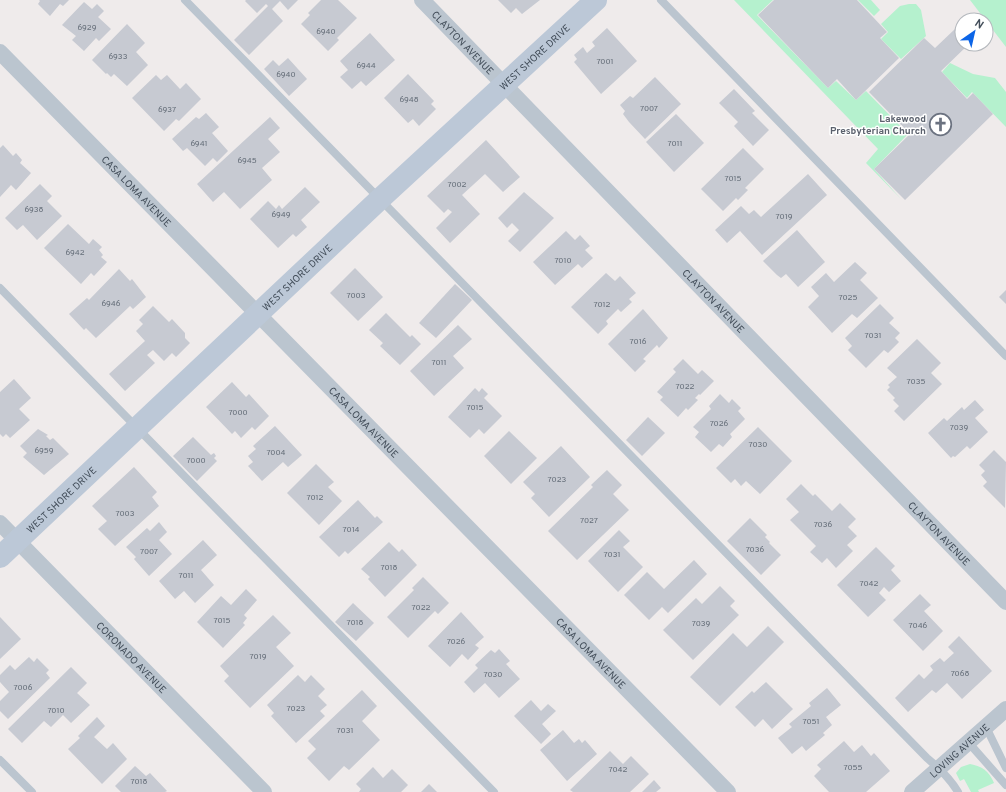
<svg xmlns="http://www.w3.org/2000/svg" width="1006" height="792" font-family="Overpass,sans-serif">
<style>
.green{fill:#b5f1ce}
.building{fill:#c7cad2}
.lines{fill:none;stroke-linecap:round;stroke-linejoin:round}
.lane{stroke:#bbc5cf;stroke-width:8}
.street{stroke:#bbc5cf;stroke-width:16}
.secondary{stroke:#bcc8d7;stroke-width:22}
.labels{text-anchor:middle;stroke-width:3;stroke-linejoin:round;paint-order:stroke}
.number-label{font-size:8px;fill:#646d78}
.street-label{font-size:10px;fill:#434e5a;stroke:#fff}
.worship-label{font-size:10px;font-weight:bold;fill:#5b616d;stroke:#fff;text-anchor:end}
</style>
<rect width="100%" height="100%" fill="#efebeb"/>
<g class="green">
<polygon points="734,0 773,0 757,15 828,88 836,81 856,100 866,91 908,134 874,169 901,199 866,163 878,149"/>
<polygon points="858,0 871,0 880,10 874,16"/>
<polygon points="970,0 1006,0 1006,47"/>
<polygon points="909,4 916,4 921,10 926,36 901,59 881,39 888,32 881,24 900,6"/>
<polygon points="950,63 973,74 995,78 1006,92 1006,127 972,92 967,98 942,72"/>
<path d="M 970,764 C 982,766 989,771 994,783 L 978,790 L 979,792 L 971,792 L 964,779 L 960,781 L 956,773 L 961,767 Z"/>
</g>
<g class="building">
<polygon points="39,0 69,0 63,6 60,4 50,16 38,4 40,1"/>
<polygon points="246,0 298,0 288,10 280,1 272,9 283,21 249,55 234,40 268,6 266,4 257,13 245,1"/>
<polygon points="321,0 338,0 357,18 337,38 339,40 328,51 301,24 310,15 308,13"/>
<polygon points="498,0 540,0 522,14 516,8 511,13"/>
<polygon points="774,0 857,0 887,32 880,38 899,58 856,100 837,79 828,88 758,15"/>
<polygon points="84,2 92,9 97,4 104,11 98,17 111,29 99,41 96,38 84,51 72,40 76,36 62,25"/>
<polygon points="127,24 145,43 136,52 148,65 127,86 114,74 111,77 107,73 106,74 92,60"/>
<polygon points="607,28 637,61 601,94 574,62 577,59 574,55 583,47 587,53 595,46 592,42"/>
<polygon points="955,29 962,37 962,44 969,44 941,71 967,99 973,93 993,114 905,200 874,169 910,134 869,92 924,38 935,48"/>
<polygon points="370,33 395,60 366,86 361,81 352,89 340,77 348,70 340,61"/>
<polygon points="288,58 307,79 289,96 264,69 273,60 279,66"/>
<polygon points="408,74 434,101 431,104 436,109 419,126 413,119 408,123 384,98"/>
<polygon points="156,75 161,80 167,75 180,89 186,83 201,99 179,121 176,119 164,131 132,98"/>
<polygon points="655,77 681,104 645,139 629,122 623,114 625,111 620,105 630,96 633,98"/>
<polygon points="734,89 755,111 752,113 769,130 753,146 734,126 738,122 719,103"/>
<polygon points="206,113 219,127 212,133 228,151 217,162 213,158 205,166 187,148 183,151 172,139 196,117 199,119"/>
<polygon points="676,114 704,143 674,172 646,142"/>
<polygon points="270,117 280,128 268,139 280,152 262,168 272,180 240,209 224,192 213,202 197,184"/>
<polygon points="486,140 520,177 503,192 485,174 462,195 480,214 450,243 436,228 452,212 448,209 444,213 427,196"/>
<polygon points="3,145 13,156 16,153 22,160 20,163 31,173 16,190 11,185 0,197 0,148"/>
<polygon points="743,148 764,169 745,188 748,190 738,200 736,198 723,211 701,189"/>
<polygon points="808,174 827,195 762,255 740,231 727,243 715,230 741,206 749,214 754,210 761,217"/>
<polygon points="40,184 52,196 47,201 62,216 37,240 23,225 17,230 5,218"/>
<polygon points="305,187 320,202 301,220 307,227 296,237 293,234 278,248 250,219 268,201 276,209 279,205 282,209"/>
<polygon points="524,192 554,218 520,252 508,241 519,230 512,223 507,228 498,218"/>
<polygon points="68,224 89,244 93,239 102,247 99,250 103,255 101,257 107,262 94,276 91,273 81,284 44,248"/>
<polygon points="797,230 825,262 798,287 786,274 781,278 777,275 763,261"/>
<polygon points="566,231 575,240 580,235 590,246 585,250 593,258 582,268 578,264 555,285 533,262"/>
<polygon points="855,262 867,273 860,280 878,298 857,318 852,314 832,333 808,307 819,296 811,287 826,273 834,282"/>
<polygon points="355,268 383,297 358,321 330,293"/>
<polygon points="119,269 130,281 132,279 146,297 133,309 130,306 96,338 86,328 84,330 69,314 87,298 89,300"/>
<polygon points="606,273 615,281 620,276 636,293 629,299 632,302 621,312 618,309 606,321 608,324 598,334 571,307"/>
<polygon points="455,284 472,300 436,338 419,323"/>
<polygon points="1006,290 1006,304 999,297"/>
<polygon points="880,304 894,318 889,323 900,333 895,338 899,342 888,353 884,350 866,368 848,350 852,346 845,338"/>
<polygon points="153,306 169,322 172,319 185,333 185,338 190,343 176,357 172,353 164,361 153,350 147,355 155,363 125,391 109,374 145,341 136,331 143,324 139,320"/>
<polygon points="643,309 668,338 659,348 657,345 643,359 646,361 635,372 608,344"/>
<polygon points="386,313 410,337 412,335 421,344 400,365 380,346 383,343 369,330"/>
<polygon points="458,325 472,339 453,356 464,368 434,396 410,371"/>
<polygon points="917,339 941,363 931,373 942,384 904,421 894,411 899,406 893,400 895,398 887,390 890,387 888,385 897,377 887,368"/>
<polygon points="683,359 698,374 702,370 714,381 700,395 699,394 695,398 698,400 688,410 686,408 678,417 660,400 663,397 657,392 676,372 673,369"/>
<polygon points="14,379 31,398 19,409 30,420 10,438 6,434 3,437 0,434 0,392"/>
<polygon points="232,382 246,397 249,394 269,416 255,430 252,427 241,438 235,431 232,434 206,407"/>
<polygon points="475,388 479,392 482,388 488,394 484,398 502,416 484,434 479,429 470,438 448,417"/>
<polygon points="720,394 729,403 732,399 741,408 738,411 745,419 730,434 732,437 723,447 719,444 711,452 695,437 699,432 693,427 711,409 709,406"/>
<polygon points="975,400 984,410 975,418 988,432 970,449 967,446 955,457 953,456 951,458 928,433 944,418 947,421 962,407 964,410"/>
<polygon points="648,417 665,433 642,456 626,440"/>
<polygon points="275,426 302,455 288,467 283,462 262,481 248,466 253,462 248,456 256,449 253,446"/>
<polygon points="758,427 792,461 760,494 746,481 741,486 735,479 731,483 716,468"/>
<polygon points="38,429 48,435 46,436 50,440 53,438 69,454 44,475 23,457 27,453 20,446"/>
<polygon points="509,431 537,458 511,484 484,456"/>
<polygon points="193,437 211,455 214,453 216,456 214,458 217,461 197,481 173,456"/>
<polygon points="561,446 590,477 549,517 531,498 535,494 523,482"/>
<polygon points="994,450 1006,462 1005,508 983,486 987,482 981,475 985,471 979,465"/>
<polygon points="316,464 334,482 328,487 342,501 319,525 287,493"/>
<polygon points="134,467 157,492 152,497 159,506 115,546 98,529 107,521 92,506"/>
<polygon points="607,470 622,485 613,494 629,510 577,560 548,531 593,487 591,485"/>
<polygon points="801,484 813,496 815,494 832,511 840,503 856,519 848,527 857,536 847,545 853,551 836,568 827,558 822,563 810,552 816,546 790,520 799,512 786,499"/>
<polygon points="358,500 375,518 377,516 383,522 348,554 345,551 339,557 319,537"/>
<polygon points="750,518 767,535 765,537 770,542 769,543 781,555 761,575 727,541"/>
<polygon points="159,522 167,532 159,540 172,554 149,576 134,559 136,557 126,547 147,528 150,531"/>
<polygon points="619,530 630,541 623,547 643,567 618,592 588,561"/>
<polygon points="203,540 217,555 201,570 214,585 195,603 184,591 175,599 159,581"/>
<polygon points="389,542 399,552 402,549 417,565 385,597 368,579 370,577 361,569"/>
<polygon points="876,547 895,566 891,570 901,581 889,592 884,587 879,593 886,600 868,617 837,585"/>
<polygon points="694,560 707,574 668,613 662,607 649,620 624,595 647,572 664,589"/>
<polygon points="423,577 449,603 438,614 435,611 408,638 387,617 414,590 412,588"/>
<polygon points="720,586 735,601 730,606 739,615 693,660 663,630 696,598 702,604"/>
<polygon points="246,589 257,600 244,615 247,618 243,623 245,625 223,648 197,622 221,596 231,605"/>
<polygon points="920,594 931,605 924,611 943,631 923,651 893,620"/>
<polygon points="353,603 374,623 356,641 335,622"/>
<polygon points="461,612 484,637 475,645 479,648 468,660 462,654 450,667 428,646"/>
<polygon points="273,615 291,633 276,647 294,666 250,708 224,681 229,676 220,666"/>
<polygon points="0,617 21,639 0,659"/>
<polygon points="768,626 784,642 720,706 690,677 733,633 747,647"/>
<polygon points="959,636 992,671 962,699 947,683 936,693 932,690 908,712 895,698 919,674 924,679 933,670 930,666 940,658 944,662 954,653 948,647"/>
<polygon points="499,649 510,661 506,664 520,679 499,698 485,683 474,693 464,682 478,668 475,665 491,650 495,653"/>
<polygon points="29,657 34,662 37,658 49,670 46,673 50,678 8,719 0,711 0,701 9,692 0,682 0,675 10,665 15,670"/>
<polygon points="71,667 87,683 77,693 90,705 71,723 63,715 51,727 44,721 22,743 8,729"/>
<polygon points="298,675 305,682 311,675 325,689 318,696 327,705 320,711 325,716 296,743 271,716 274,713 267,705"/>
<polygon points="766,682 793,709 772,729 763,719 755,727 735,707 752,691 754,693"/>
<polygon points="827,688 841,705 826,717 832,725 823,733 825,735 806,751 802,746 792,754 778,738 792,727 789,724 811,706 809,703"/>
<polygon points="362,690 377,706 362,721 380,740 349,770 344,766 329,781 307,758 316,749 308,741"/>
<polygon points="531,700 541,711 548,704 556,711 542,724 551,734 541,744 514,716"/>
<polygon points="97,717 105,726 94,737 107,749 113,743 127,759 102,784 68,749 80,738 78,736"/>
<polygon points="563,730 574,743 579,739 582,743 585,740 597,754 567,781 540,750"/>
<polygon points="844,741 854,752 862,745 871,756 874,753 890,771 866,792 829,792 814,776 821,769 817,765"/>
<polygon points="610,751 623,764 631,756 649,774 630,792 573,792 570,790"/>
<polygon points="135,766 146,776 150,773 167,791 165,792 121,792 115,786"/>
<polygon points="373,767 383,778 392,769 408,785 401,792 359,792 361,789 356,784"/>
<polygon points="654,780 661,788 656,792 642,792"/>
<polygon points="429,784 437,792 421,792"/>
</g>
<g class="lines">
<g class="lane">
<path d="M 185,0 L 927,758 C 939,768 950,778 958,792"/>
<polyline points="661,0 1006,356"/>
<polyline points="0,288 494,792"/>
<polyline points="986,727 1006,768"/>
<polyline points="968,742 1006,785"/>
<polyline points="0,760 32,792"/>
</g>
<g class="street">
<path id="s1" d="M 422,0 L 1006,602"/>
<path id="s2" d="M 0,52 L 728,792"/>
<path id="s3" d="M 0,523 L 264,792"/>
<path id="s4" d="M 912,792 L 1006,709"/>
</g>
<path class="secondary" id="s5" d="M 0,557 L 381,198 L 596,0"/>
</g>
<defs>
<symbol id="church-ring" viewBox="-11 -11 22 22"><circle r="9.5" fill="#fff" stroke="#6b7280" stroke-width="1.5"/><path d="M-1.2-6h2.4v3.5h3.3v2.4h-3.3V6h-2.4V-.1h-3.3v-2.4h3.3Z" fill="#6b7280"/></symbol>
</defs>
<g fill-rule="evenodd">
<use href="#church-ring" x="928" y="112" width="25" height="25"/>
</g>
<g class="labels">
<g class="number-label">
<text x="87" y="30">6929</text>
<text x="326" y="34">6940</text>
<text x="118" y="59">6933</text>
<text x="605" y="64">7001</text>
<text x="366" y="68">6944</text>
<text x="286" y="77">6940</text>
<text x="409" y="102">6948</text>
<text x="649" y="111">7007</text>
<text x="167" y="112">6937</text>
<text x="199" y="146">6941</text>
<text x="675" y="146">7011</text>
<text x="247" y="163">6945</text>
<text x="733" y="181">7015</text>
<text x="457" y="187">7002</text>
<text x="34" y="212">6938</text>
<text x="281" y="217">6949</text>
<text x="784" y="219">7019</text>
<text x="75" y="255">6942</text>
<text x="563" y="263">7010</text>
<text x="356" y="298">7003</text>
<text x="848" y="300">7025</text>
<text x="111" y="306">6946</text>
<text x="602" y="307">7012</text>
<text x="873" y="338">7031</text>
<text x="638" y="344">7016</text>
<text x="439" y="365">7011</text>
<text x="916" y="384">7035</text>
<text x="685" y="389">7022</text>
<text x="475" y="410">7015</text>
<text x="238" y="415">7000</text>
<text x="719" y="426">7026</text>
<text x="959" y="430">7039</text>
<text x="758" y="447">7030</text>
<text x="44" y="453">6959</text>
<text x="276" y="455">7004</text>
<text x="196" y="463">7000</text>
<text x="557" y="482">7023</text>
<text x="315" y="500">7012</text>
<text x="125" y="516">7003</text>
<text x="589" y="523">7027</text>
<text x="823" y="527">7036</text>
<text x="351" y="532">7014</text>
<text x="755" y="552">7036</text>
<text x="149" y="554">7007</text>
<text x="612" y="557">7031</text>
<text x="389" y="570">7018</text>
<text x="186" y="578">7011</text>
<text x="869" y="586">7042</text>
<text x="421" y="610">7022</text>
<text x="222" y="623">7015</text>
<text x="355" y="625">7018</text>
<text x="701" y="626">7039</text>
<text x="918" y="628">7046</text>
<text x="456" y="644">7026</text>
<text x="258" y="659">7019</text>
<text x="960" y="676">7068</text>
<text x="493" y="677">7030</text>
<text x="23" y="690">7006</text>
<text x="296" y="711">7023</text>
<text x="56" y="713">7010</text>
<text x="811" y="724">7051</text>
<text x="345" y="733">7031</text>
<text x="853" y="770">7055</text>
<text x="618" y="772">7042</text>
<text x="139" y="784">7018</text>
</g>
<g class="street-label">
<text dy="4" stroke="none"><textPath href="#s1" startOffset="59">CLAYTON AVENUE</textPath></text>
<text dy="4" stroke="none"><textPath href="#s5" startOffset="732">WEST SHORE DRIVE</textPath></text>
<text dy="4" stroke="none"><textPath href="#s2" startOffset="195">CASA LOMA AVENUE</textPath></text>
<text dy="4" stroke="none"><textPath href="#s5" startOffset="408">WEST SHORE DRIVE</textPath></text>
<text dy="4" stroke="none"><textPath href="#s1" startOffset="419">CLAYTON AVENUE</textPath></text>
<text dy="4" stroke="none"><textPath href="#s2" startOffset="519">CASA LOMA AVENUE</textPath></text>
<text dy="4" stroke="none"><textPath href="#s5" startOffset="84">WEST SHORE DRIVE</textPath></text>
<text dy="4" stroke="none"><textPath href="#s1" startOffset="743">CLAYTON AVENUE</textPath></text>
<text dy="4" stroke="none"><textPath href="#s2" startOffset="843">CASA LOMA AVENUE</textPath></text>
<text dy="4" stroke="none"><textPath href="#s3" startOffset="188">CORONADO AVENUE</textPath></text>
<text dy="4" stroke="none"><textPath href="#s4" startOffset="63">LOVING AVENUE</textPath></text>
</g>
<g class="worship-label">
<text x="926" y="122">Lakewood<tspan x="926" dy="12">Presbyterian Church</tspan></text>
</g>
</g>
<g transform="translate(974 32) rotate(34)"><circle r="19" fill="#ffffff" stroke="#b4b8bd"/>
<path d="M0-3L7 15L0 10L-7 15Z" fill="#0c65e7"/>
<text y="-6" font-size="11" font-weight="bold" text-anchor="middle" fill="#434e5a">N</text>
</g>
</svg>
